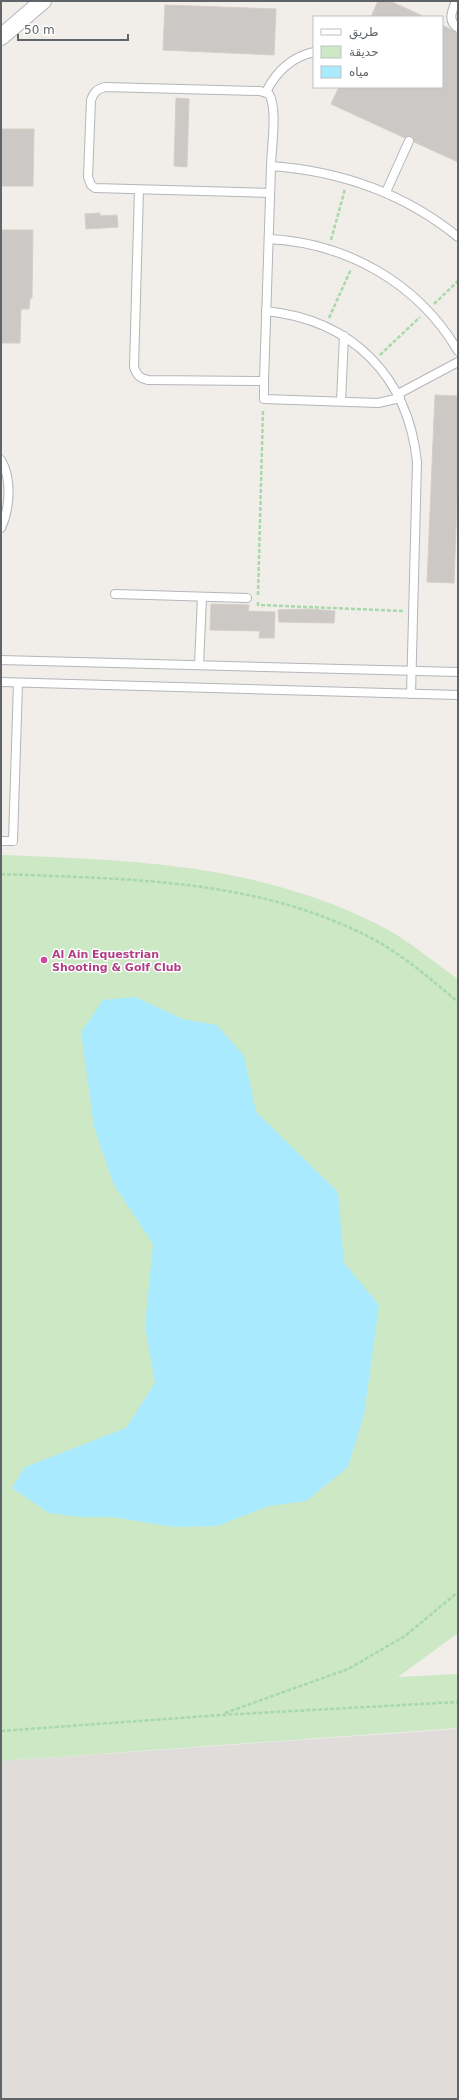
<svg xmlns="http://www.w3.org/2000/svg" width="459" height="2100" font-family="'DejaVu Sans',Vazirmatn,sans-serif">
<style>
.industrial{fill:#e0dcda}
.green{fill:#cce8c5}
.water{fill:#aaeafe}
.building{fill:#ccc8c5;stroke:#d6cec6}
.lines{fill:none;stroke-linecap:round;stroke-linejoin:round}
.lane-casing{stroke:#b3b6ba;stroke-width:10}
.street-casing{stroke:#b3b6ba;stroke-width:18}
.path{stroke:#a8d9ab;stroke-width:2.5;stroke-dasharray:4 2;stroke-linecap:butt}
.lane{stroke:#fff;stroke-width:8}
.street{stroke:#fff;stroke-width:16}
.hotel-dot{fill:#d1479c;stroke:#fff;stroke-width:1.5}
.labels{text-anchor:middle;stroke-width:3;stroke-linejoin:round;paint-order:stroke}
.hotel-label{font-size:11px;font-weight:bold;fill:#b23c85;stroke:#fff;text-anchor:start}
</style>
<rect width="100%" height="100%" fill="#f1ede8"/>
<polygon class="industrial" points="458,1729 458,2099 1,2099 1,1761"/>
<path class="green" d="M 1,855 C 134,860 260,864 381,926 C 405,938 435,963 458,979 L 458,1633 L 398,1677 L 458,1674 L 458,1728 L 1,1761 Z"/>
<polygon class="water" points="135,997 183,1019 217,1025 244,1056 256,1112 338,1192 344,1263 379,1305 364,1415 348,1467 306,1501 269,1506 217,1526 174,1527 113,1517 81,1517 49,1513 12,1488 25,1467 126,1428 155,1383 145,1326 153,1244 114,1185 94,1127 81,1032 103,1000"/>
<g class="building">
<polygon points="378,1 390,1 425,17 371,17"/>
<polygon points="165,5 276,9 274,55 163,50"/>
<polygon points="442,25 458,33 458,162 414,142 412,136 405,138 331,104 339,87 442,87"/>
<polygon points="176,98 189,99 187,167 174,166"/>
<polygon points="1,129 34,129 33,186 1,186"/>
<polygon points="100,213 100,216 117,215 118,227 86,229 85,214"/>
<polygon points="1,230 33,230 32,298 30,298 29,309 21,309 20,343 1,343"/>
<polygon points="435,395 458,396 458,474 454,583 427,582"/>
<polygon points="211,604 249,605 248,611 275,612 274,638 259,638 260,631 210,630"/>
<polygon points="308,609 335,611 334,623 279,622 278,610"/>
</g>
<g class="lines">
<defs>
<g id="lane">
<path d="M 456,1 C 452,11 447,21 458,28"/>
<path d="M 266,92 C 276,72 291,57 314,52"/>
<path d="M 271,166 C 340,171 404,193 458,237"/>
<path d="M 139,190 L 134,367 C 137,375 139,378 148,380 L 264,381"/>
<polyline points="386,192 409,141"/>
<path d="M 270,193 L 95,188 L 91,185 L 88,177 L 91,100 C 94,92 97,89 105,87 L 260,91 L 269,94 C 278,109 271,149 271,167 C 269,238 266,310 264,381 L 264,399 L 378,403 L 400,398"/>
<path d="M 269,239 C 347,243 418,283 458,351"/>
<path d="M 266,311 C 353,320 408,377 417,462 L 411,694"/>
<polyline points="398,394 458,362"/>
<polyline points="341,401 344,336"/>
<path d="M 1,460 C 12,478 10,509 1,528"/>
<polyline points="115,594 247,598"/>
<polyline points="1,660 458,672"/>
<polyline points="199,665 202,597"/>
<polyline points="1,682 458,695"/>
<polyline points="1,841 13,841 18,683"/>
</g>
<polyline id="street" points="1,37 43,1"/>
</defs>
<use href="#lane" class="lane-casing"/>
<use href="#street" class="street-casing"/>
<g class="path">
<polyline points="331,240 345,189"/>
<polyline points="434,304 458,281"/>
<polyline points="329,318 351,269"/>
<polyline points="380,355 420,317"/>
<polyline points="258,595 263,410"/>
<polyline points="258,602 258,605 403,611"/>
<path d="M 1,874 C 121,879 246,878 357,931 C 395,948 427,976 458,1002"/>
<polyline points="225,1713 348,1669 405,1636 458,1592"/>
<polyline points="1,1731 221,1715 458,1702"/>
</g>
<use href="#lane" class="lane"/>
<use href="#street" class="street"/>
</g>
<circle class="hotel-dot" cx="44" cy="960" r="4"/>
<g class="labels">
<g class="hotel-label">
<text x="52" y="958">Al Ain Equestrian<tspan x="52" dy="13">Shooting &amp; Golf Club</tspan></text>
</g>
</g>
<rect width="459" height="2100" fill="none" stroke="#5f6468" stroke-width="4"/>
<rect x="313" y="16" width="130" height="72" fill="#ffffff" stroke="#bfc1c3"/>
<rect x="321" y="29" width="20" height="6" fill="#ffffff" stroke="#bfc1c3"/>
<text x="349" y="36" font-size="12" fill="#5f6468">طريق</text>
<rect x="321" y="46" width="20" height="12" fill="#cce8c5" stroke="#bfc1c3"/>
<text x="349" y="56" font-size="12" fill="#5f6468">حديقة</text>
<rect x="321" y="66" width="20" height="12" fill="#aaeafe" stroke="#bfc1c3"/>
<text x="349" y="76" font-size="12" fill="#5f6468">مياه</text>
<path d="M18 34v6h110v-6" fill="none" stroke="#5f6468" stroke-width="2"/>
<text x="24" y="34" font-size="12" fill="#5f6468" stroke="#ffffff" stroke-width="3" paint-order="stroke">50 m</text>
</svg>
